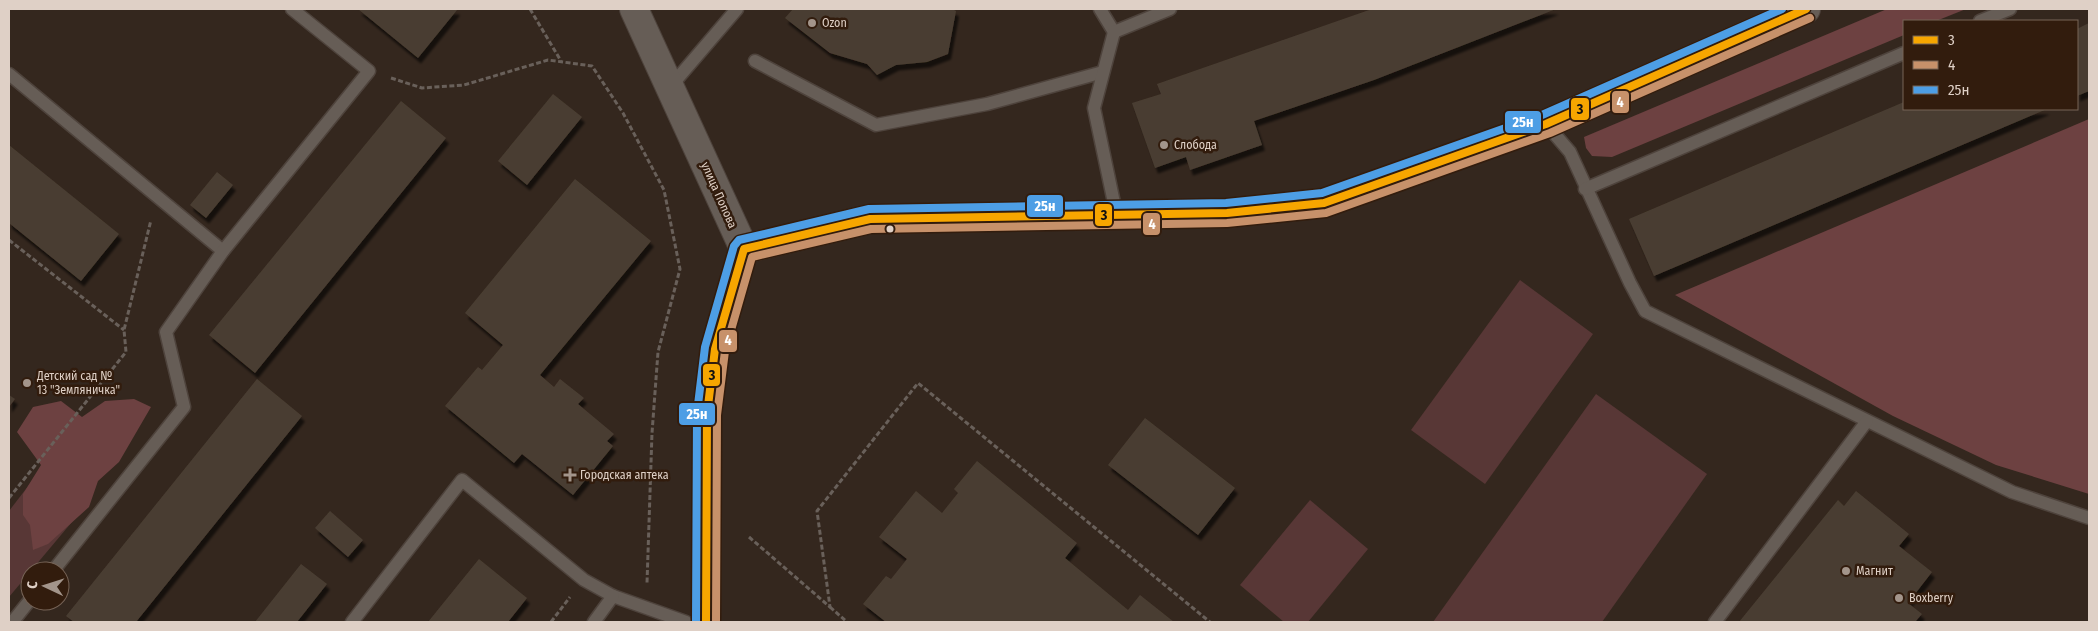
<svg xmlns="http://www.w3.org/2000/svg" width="2098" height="631" font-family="'Fira Sans Condensed',sans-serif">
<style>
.green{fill:#583736}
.forest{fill:#6d4141}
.building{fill:#4a3e32;filter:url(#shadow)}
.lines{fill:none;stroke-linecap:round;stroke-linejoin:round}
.service-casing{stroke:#4e433c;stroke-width:15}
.tertiary-casing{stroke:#4e433c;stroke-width:30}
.path{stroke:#69605a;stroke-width:3;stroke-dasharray:5 2.5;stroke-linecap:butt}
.service{stroke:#665d56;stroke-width:12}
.tertiary{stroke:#665d56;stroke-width:28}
.bus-1-casing{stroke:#321c0d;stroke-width:11}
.bus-2-casing{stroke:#321c0d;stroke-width:11}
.bus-3-casing{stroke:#321c0d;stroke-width:11}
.bus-1{stroke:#f7a600;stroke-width:8}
.bus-2{stroke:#c7916a;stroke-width:8}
.bus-3{stroke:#4d9ee5;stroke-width:8}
.poi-dot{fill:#a3958b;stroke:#321c0d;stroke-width:2}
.bus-dot{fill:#dfd0c6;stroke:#321c0d;stroke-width:2}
.labels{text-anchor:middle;stroke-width:5;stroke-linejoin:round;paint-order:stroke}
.poi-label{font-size:12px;fill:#dfd0c6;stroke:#321c0d;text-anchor:start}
.street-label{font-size:12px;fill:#dfd0c6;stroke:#321c0d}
.line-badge{stroke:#321c0d;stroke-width:2}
.badge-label{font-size:14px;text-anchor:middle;font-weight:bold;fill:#fff}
.pale-badge-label{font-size:14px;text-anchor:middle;font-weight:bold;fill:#111}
</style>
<defs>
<filter id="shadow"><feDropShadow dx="3" dy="5.5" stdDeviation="1" flood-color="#0009"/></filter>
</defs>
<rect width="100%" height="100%" fill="#34271e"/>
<g class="green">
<polygon points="1520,280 1593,334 1485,484 1411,430"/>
<polygon points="1596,394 1707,474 1602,622 1433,622"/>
<polygon points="39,472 82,510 9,597 9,511"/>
<polygon points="1310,500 1368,549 1308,622 1284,622 1240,585"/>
</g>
<g class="forest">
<polygon points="1887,9 1966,9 1936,21 1904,21 1904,35 1612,157 1592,156 1586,148 1584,137"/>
<polygon points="2089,119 2089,494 1996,465 1893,416 1675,295"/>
<polygon points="134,399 151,407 119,462 98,481 89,507 48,544 33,550 30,525 23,515 23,494 41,465 17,432 33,407 61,401 82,417 105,401"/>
</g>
<g class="building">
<polygon points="358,9 456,9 457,10 418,58"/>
<polygon points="793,9 952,9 956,11 948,54 927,62 896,65 877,75 867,64 830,53 785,18"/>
<polygon points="1372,9 1556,9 1374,80 1254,121 1262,145 1190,170 1186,157 1155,168 1132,103 1161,94 1157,84"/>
<polygon points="2089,23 2089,91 2077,96 2077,29"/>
<polygon points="553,94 582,117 527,185 498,161"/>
<polygon points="401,101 446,138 255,373 209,335"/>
<polygon points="1904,102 1904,109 2047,109 1654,276 1629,219"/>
<polygon points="9,145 119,234 81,281 9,223"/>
<polygon points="217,172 233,185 206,218 190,205"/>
<polygon points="575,179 651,241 540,375 554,387 560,379 584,398 578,404 614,434 607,441 613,446 573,495 522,454 514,463 445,406 478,367 482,370 503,345 465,313"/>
<polygon points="257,379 302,416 136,622 74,622 66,616"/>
<polygon points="9,395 15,399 9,407"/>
<polygon points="1145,418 1235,488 1198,535 1108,465"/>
<polygon points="977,461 1077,543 1065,558 1128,610 1140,595 1174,622 886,622 863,604 886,576 891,579 907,559 879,537 916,491 942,513 958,493 954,489"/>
<polygon points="1856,491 1909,534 1899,546 1932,572 1908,603 1922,614 1915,622 1739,622 1838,500 1844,506"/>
<polygon points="330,511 363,540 348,557 315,528"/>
<polygon points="479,559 527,598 508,622 428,622"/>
<polygon points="301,564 327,584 297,622 255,622"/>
</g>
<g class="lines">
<defs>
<g id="service">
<polyline points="1100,9 1114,32"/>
<polyline points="1980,21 2010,9"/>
<polyline points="755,61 876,125 987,104 1103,72"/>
<polyline points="9,74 223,251"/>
<polyline points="671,86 737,9"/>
<polyline points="1546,124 1570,152 1630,283 1645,311 2012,492 2089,518"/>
<polyline points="1585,189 1904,53"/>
<polyline points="1117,217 1094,108 1114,32 1170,9"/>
<polyline points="53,571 184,407 166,332 223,251 369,71 292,9"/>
<polyline points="9,622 14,620 30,600"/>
<polyline points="352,622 462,480 584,580 613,596 686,622"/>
<polyline points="594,622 613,596"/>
<polyline points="1715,622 1867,421"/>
</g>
<g id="tertiary">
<polyline points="634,9 744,249"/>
<polyline points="744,249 870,219 1227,213 1324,203 1546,124 1806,9"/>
<polyline points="706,622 707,414 715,349 744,249"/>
</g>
</defs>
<use href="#service" class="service-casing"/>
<use href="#tertiary" class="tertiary-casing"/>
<g class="path">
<polyline points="530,9 561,61"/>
<polyline points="391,78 422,88 464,85 548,60 592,66 623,113 664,190 680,269 658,352 652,433 647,583"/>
<polyline points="9,240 124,330"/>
<polyline points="9,498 126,352 124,330 151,220"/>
<polyline points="749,537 830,607 817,511 918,383 1210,622"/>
<polyline points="830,607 847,622"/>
<polyline points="551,622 570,597"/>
</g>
<use href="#service" class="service"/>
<use href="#tertiary" class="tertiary"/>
<defs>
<polyline id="bus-1" points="706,622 707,414 715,349 744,249 870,219 1227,213 1324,203 1546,124 1806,9"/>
<polyline id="bus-2" points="716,622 717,415 725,351 752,257 871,229 1227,223 1326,213 1550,133 1810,18"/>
<polyline id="bus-3" points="696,622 697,413 705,347 734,246 739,240 869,209 1226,203 1322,193 1542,115 1782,9"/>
</defs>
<use href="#bus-1" class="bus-1-casing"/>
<use href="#bus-2" class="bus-2-casing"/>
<use href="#bus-3" class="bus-3-casing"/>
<use href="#bus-1" class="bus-1"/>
<use href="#bus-2" class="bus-2"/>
<use href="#bus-3" class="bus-3"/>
</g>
<g class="poi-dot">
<circle cx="812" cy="23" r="5"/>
<circle cx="1164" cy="145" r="5"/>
<circle cx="27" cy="383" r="5"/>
<path d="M567.5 467.5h5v5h5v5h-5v5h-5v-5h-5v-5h5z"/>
<circle cx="1846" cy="571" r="5"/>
<circle cx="1899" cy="598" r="5"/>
</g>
<circle class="bus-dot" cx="890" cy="229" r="4.5"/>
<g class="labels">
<g class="poi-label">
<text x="822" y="27">Ozon</text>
<text x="1174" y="149">Слобода</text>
<text x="37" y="380">Детский сад №<tspan x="37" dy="14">13 "Земляничка"</tspan></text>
<text x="580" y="479">Городская аптека</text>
<text x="1856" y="575">Магнит</text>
<text x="1909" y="602">Boxberry</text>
</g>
<g class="street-label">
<text transform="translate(719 195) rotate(66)" y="4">улица Попова</text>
</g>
</g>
<g class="line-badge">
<rect x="1611" y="90" width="19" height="24" rx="5" fill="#c7916a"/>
<rect x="1570" y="97" width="20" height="24" rx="5" fill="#f7a600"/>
<rect x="1504" y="110" width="38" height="24" rx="5" fill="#4d9ee5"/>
<rect x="1026" y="194" width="38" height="24" rx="5" fill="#4d9ee5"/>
<rect x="1094" y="203" width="19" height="24" rx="5" fill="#f7a600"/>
<rect x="1142" y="212" width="19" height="24" rx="5" fill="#c7916a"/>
<rect x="718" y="329" width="20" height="24" rx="5" fill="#c7916a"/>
<rect x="702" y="363" width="19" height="24" rx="5" fill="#f7a600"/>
<rect x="678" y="402" width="38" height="24" rx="5" fill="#4d9ee5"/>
</g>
<g class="badge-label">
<text x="1620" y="107">4</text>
<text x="1523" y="127">25н</text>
<text x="1045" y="211">25н</text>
<text x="1152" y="229">4</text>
<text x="728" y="345">4</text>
<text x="697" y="419">25н</text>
</g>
<g class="pale-badge-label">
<text x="1580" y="114">3</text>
<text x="1104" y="220">3</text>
<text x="712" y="380">3</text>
</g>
<rect width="2098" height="631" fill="none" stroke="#dfd0c6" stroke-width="20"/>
<rect x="1903" y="20" width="175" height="90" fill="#321c0d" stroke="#776457"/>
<rect x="1913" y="36" width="25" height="8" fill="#f7a600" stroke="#776457"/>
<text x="1948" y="45" font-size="15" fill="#dfd0c6">3</text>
<rect x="1913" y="61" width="25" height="8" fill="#c7916a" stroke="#776457"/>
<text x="1948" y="70" font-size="15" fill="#dfd0c6">4</text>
<rect x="1913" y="86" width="25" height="8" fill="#4d9ee5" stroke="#776457"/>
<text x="1948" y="95" font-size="15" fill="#dfd0c6">25н</text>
<g transform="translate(45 586) rotate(274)"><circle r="24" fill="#321c0d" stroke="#776457"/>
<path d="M0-4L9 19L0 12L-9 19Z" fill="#a3958b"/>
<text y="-8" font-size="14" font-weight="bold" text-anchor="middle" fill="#dfd0c6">С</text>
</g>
</svg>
